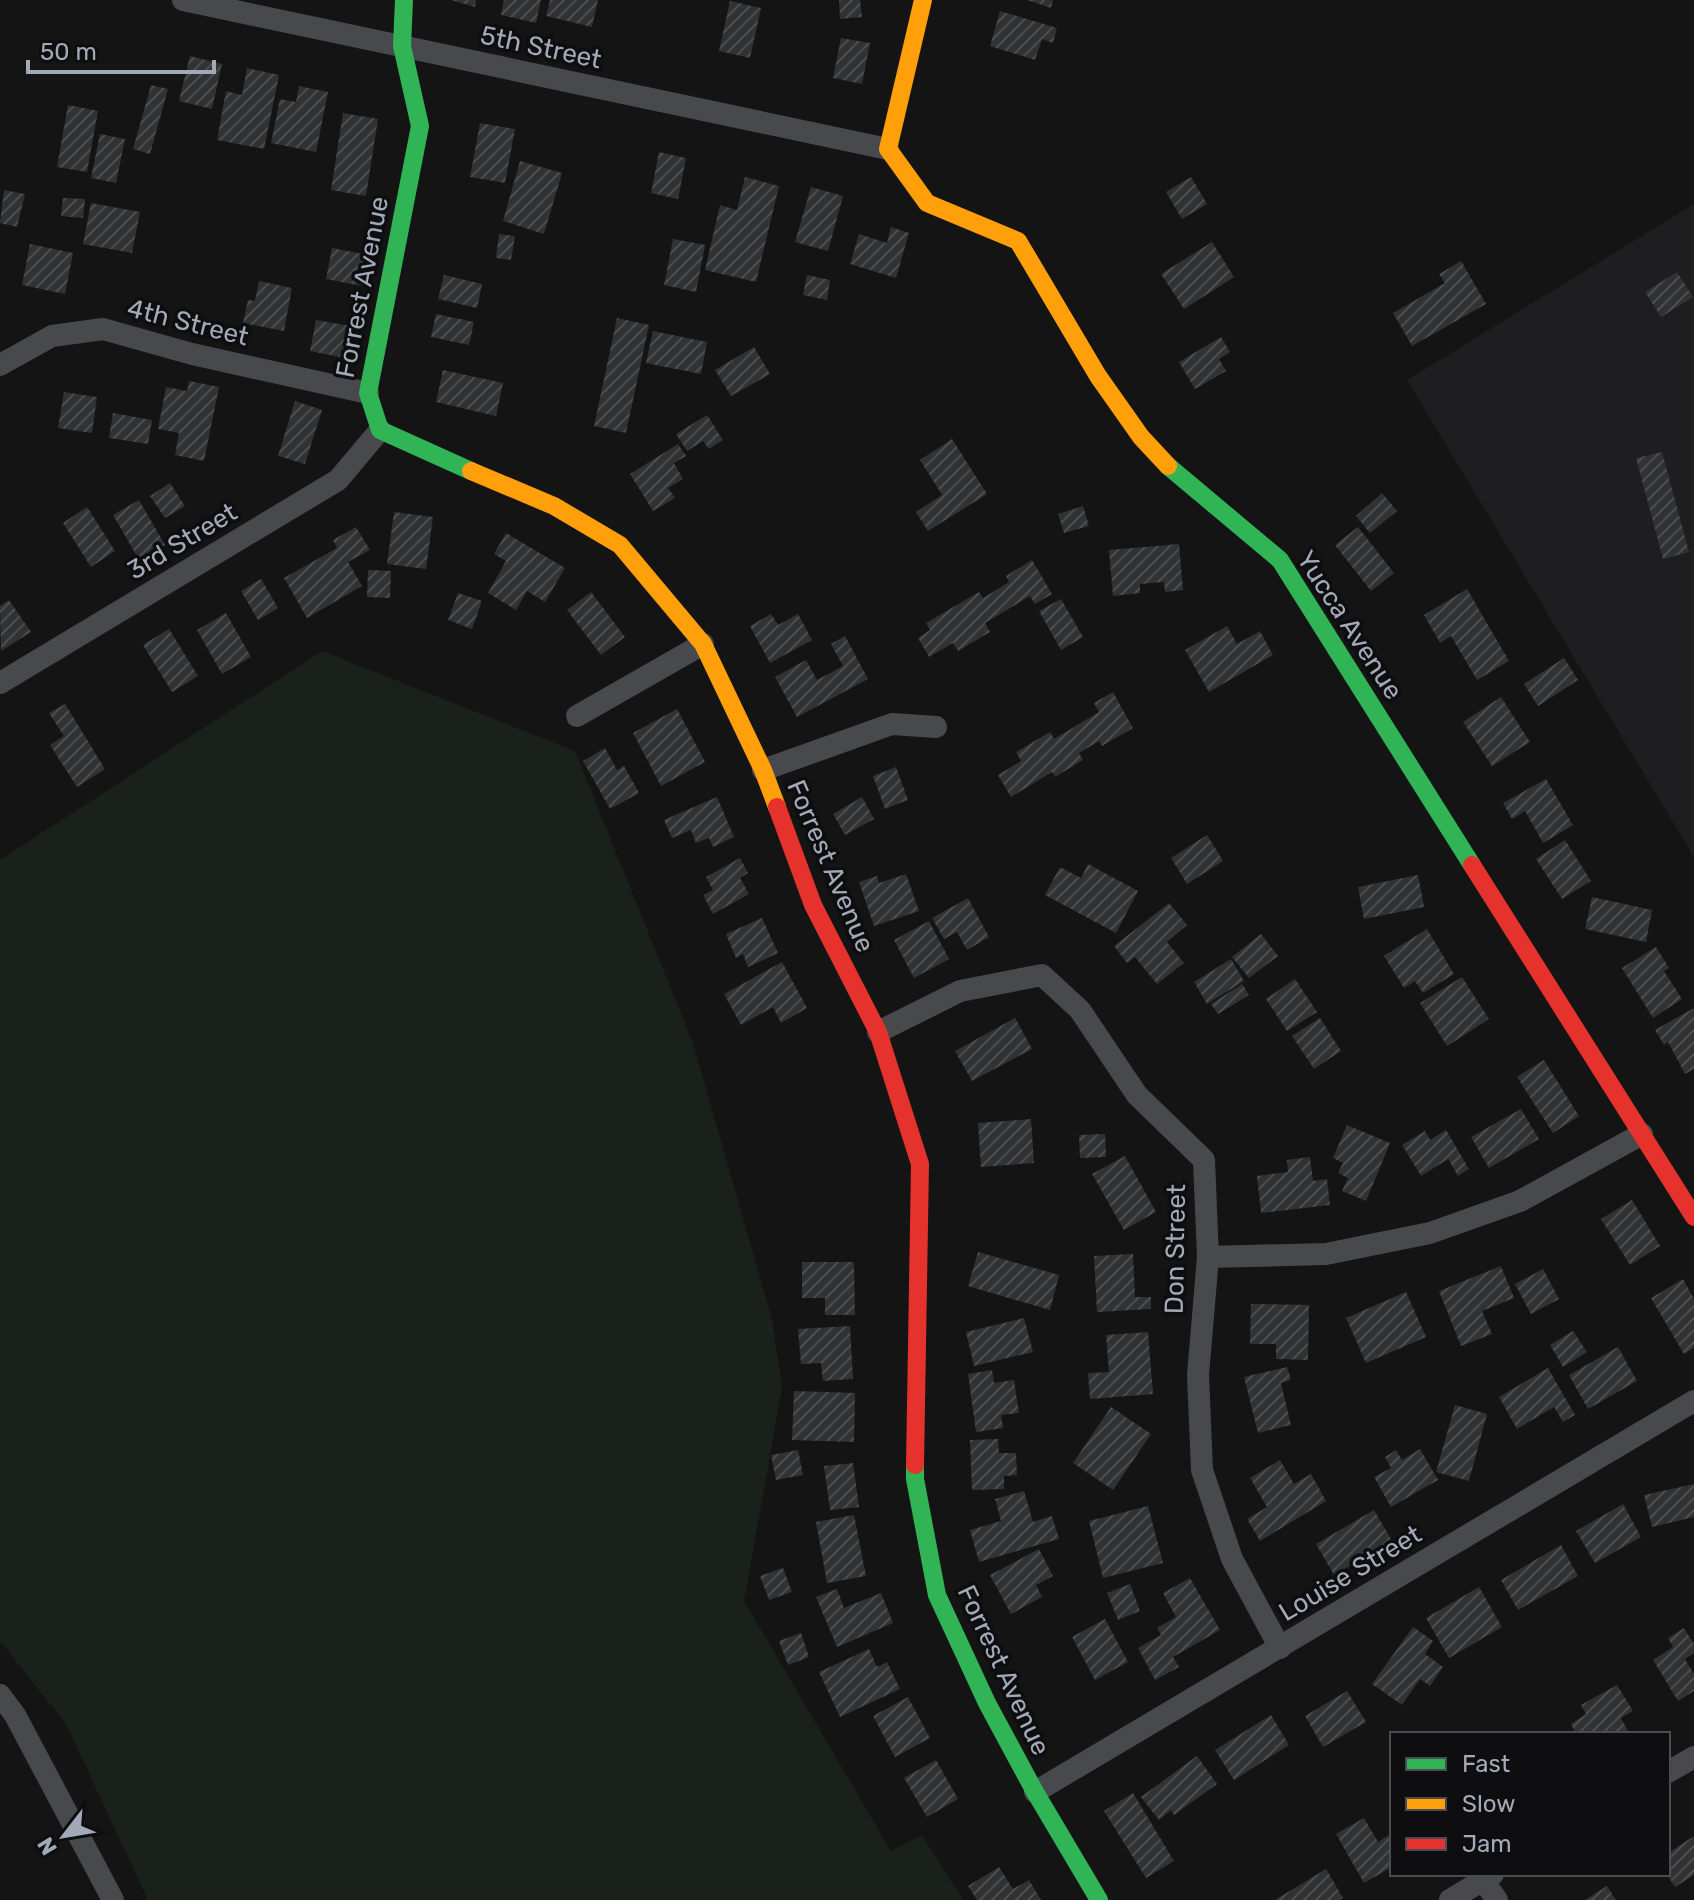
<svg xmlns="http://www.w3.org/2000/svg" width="1694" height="1900" font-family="Rubik,sans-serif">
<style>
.built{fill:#1e1e20}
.green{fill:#1a211a}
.building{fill:url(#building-hatch)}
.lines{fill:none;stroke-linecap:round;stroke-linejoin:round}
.street{stroke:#47494d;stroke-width:22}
.fast{stroke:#30b455;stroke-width:18}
.slow{stroke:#ff9f0a;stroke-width:18}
.jam{stroke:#e5322d;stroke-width:18}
.labels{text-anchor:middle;stroke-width:7;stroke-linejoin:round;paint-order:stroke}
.street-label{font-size:26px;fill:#a3aab7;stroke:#0e0e10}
</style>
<defs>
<pattern id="building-hatch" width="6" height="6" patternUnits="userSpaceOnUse" patternTransform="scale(2)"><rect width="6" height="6" fill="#313234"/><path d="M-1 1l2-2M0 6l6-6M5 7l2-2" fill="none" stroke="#4c4d4f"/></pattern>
</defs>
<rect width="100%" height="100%" fill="#141414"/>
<polygon class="built" points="1694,204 1694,857 1407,380"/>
<polygon class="green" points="322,651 575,751 693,1043 772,1319 782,1388 744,1601 891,1851 922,1835 963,1900 148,1900 66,1724 0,1641 0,860"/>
<g class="building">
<polygon points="451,0 476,0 475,7"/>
<polygon points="504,0 541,0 536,23 501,15"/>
<polygon points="550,0 598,0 592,27 546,16"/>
<polygon points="839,0 860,0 862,17 840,19"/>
<polygon points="1027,0 1053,0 1051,8"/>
<polygon points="730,1 761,8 750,58 719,51"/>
<polygon points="1000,11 1057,28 1053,43 1042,39 1035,60 990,46"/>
<polygon points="841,38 870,43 862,84 833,78"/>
<polygon points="190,56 222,64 212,109 179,101"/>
<polygon points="247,68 279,75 264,149 217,140 226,91 242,95"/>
<polygon points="151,85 168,89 150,154 133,149"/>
<polygon points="299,86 328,92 316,152 271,143 280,99 296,102"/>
<polygon points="68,105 98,111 87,172 57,167"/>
<polygon points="343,113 378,119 366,196 331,190"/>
<polygon points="480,123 515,129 505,183 470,177"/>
<polygon points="100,134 125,139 116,183 91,178"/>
<polygon points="659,152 686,158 678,199 651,193"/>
<polygon points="520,161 562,173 544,234 503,221"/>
<polygon points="745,177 779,186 756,282 705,270 720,205 737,210"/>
<polygon points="1191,177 1207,204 1182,219 1166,192"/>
<polygon points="811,187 843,196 828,251 795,242"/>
<polygon points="4,190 25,194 17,227 0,223"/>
<polygon points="63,198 85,199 83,218 61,216"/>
<polygon points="91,203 140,212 132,253 83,244"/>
<polygon points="891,227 909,233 896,278 850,264 859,234 887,243"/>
<polygon points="499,234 515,236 511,260 496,258"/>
<polygon points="673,239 705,245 696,292 664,285"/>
<polygon points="1212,242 1234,277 1184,309 1161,274"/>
<polygon points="30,244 73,253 65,294 22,285"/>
<polygon points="332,248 368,255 362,286 326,279"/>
<polygon points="1461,261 1486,304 1412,346 1393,313 1445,283 1439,274"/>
<polygon points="1677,272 1693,297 1661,317 1645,292"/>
<polygon points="444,275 482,284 477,308 438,299"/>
<polygon points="807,275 830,280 827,300 803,295"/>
<polygon points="259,281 292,288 284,331 243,323 248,300 255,301"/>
<polygon points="436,314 474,322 469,345 431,337"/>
<polygon points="617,318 649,325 626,433 594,426"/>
<polygon points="316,320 351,326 345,358 310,351"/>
<polygon points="653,331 707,342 701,374 646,363"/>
<polygon points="1221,337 1230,352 1219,359 1226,371 1195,389 1179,362"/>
<polygon points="754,347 770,374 731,396 715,370"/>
<polygon points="443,370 503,383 496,416 436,402"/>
<polygon points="189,381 219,387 204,461 175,455 179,433 158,429 166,387 187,391"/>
<polygon points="64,392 97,397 92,433 58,428"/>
<polygon points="295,401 322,410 305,464 278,456"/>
<polygon points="113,413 152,420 148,444 109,438"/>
<polygon points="707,415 723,440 709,449 703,441 687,451 676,434"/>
<polygon points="952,439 987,494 928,531 916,512 942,495 920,460"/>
<polygon points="678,444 686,456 674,463 683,479 668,488 675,498 653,511 630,474"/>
<polygon points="1662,452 1689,552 1663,559 1636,458"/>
<polygon points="170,483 185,506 165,518 150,496"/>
<polygon points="1382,493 1397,511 1370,533 1356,516"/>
<polygon points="139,500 165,545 139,560 113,515"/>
<polygon points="1083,506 1089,526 1064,533 1058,514"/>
<polygon points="87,507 115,551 91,567 63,523"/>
<polygon points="394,512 433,517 426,569 387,564"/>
<polygon points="356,527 370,550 348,562 362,586 307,618 284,578 337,548 333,540"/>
<polygon points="1358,527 1394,573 1371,591 1335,545"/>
<polygon points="506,533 565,568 545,602 527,591 516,610 488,593 506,561 494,554"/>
<polygon points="1179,544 1183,590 1165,592 1164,582 1140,584 1140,593 1113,596 1109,550"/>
<polygon points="1032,560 1052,594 1035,604 1030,596 985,623 990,632 958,651 953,643 929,657 918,638 930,630 926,623 979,592 983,598 1009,582 1006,576"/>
<polygon points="368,570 391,571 390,598 367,597"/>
<polygon points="261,579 278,608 258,620 241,591"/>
<polygon points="1467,589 1509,661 1477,680 1451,636 1440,643 1424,615"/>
<polygon points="591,592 625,637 601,655 567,610"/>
<polygon points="458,593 482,601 472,629 448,620"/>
<polygon points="1061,599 1083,637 1061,650 1039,611"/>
<polygon points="9,600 31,632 1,651 0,606"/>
<polygon points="226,613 251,657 222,674 197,630"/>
<polygon points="771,614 778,625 798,614 812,640 770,663 750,626"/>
<polygon points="1227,626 1237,644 1260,631 1273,655 1209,692 1185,650"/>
<polygon points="169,629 198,676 172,692 143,645"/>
<polygon points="845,636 868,679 797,717 775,677 806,660 817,680 843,666 831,644"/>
<polygon points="1564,658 1578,680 1538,706 1524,684"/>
<polygon points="1113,692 1133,728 1102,746 1099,741 1079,753 1083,760 1055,777 1052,772 1011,797 998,775 1021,761 1016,752 1050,732 1054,739 1099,712 1094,703"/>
<polygon points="1501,697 1530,742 1492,766 1463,722"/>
<polygon points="65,704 105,769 77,787 50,745 64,736 49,713"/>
<polygon points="677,709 705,762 661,786 633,733"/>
<polygon points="605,748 617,770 624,766 639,793 610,809 583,761"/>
<polygon points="896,767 908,800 885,809 873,776"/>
<polygon points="1546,779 1573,825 1543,843 1525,811 1512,819 1503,803"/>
<polygon points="717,797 734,837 713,847 709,838 696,843 691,830 672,838 664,820"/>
<polygon points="862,797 874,819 845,835 833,814"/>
<polygon points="1207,835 1223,861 1187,884 1171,858"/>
<polygon points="1565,840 1591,881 1562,899 1536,859"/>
<polygon points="740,858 748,873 740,878 749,894 713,914 703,895 713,890 706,877"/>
<polygon points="1088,864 1138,891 1116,933 1045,895 1060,867 1081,878"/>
<polygon points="906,874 919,911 874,926 859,882 877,876 879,883"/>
<polygon points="1418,875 1424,907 1364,919 1358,887"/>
<polygon points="1592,897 1652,910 1646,942 1585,929"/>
<polygon points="968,898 989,937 967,950 957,932 944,939 932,918"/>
<polygon points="1169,903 1187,925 1167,942 1184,963 1157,984 1135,957 1127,963 1114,946"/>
<polygon points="762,918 778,953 748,967 743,954 736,958 726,934"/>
<polygon points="929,921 949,959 914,978 894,940"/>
<polygon points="1427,929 1454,974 1423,993 1415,981 1404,988 1384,956"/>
<polygon points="1261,934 1278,956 1249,978 1232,957"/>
<polygon points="1656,947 1669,968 1664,971 1682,999 1653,1018 1622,968"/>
<polygon points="1231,959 1244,981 1207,1004 1194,982"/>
<polygon points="782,962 807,1008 781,1023 773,1007 741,1025 724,994"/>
<polygon points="1462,977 1489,1019 1447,1046 1420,1003"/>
<polygon points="1295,979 1317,1012 1287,1031 1266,999"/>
<polygon points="1242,984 1249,995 1218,1014 1211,1004"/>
<polygon points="1694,1008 1694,1069 1685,1074 1668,1042 1664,1045 1655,1030"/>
<polygon points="1015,1018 1032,1049 972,1081 955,1051"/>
<polygon points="1320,1018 1341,1051 1314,1069 1292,1036"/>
<polygon points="1544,1060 1579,1116 1553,1133 1517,1077"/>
<polygon points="1521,1109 1539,1139 1489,1168 1471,1137"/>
<polygon points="1031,1119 1034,1163 981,1167 978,1123"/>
<polygon points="1347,1125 1390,1143 1366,1201 1342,1191 1348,1178 1338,1173 1343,1163 1333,1158"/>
<polygon points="1446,1130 1469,1169 1458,1176 1448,1159 1421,1176 1402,1145 1425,1131 1430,1140"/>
<polygon points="1105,1134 1106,1157 1080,1158 1079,1135"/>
<polygon points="1125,1156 1156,1212 1124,1230 1092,1174"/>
<polygon points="1310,1157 1313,1181 1327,1179 1330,1205 1261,1213 1257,1176 1288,1172 1287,1160"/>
<polygon points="1632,1200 1660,1246 1630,1265 1601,1219"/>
<polygon points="978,1252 1059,1275 1050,1310 968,1286"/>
<polygon points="1133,1254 1135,1297 1151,1297 1151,1309 1097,1312 1094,1256"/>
<polygon points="802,1262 854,1262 855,1315 825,1315 825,1298 802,1298"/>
<polygon points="1501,1266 1514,1298 1482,1311 1492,1334 1461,1346 1439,1291"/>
<polygon points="1543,1269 1559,1299 1531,1314 1515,1284"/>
<polygon points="1683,1279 1694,1299 1694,1348 1684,1354 1651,1298"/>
<polygon points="1406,1292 1426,1337 1366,1363 1346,1318"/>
<polygon points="1251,1304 1309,1305 1308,1360 1276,1359 1276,1344 1250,1344"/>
<polygon points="1024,1318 1033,1352 974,1366 966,1332"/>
<polygon points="850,1326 853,1379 823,1381 821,1363 801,1364 798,1329"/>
<polygon points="1573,1331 1587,1352 1563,1367 1550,1345"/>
<polygon points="1148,1332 1153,1394 1090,1399 1088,1373 1109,1372 1106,1335"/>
<polygon points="1618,1347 1637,1381 1588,1409 1569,1375"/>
<polygon points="1287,1367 1291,1380 1281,1383 1291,1425 1258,1433 1244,1377"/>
<polygon points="1548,1368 1575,1415 1563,1422 1554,1407 1517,1429 1499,1397"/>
<polygon points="992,1370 994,1383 1014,1380 1019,1413 1001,1415 1003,1428 976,1432 968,1374"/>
<polygon points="794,1391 855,1393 854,1442 792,1440"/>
<polygon points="1455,1405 1487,1414 1469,1481 1436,1472"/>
<polygon points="1111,1407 1151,1434 1113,1490 1073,1463"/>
<polygon points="998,1439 999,1453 1016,1453 1017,1475 1004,1476 1004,1489 972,1490 970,1440"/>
<polygon points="1420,1449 1438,1480 1391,1507 1374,1477 1391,1468 1385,1457 1396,1450 1402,1460"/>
<polygon points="798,1450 803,1475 776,1480 771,1455"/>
<polygon points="1280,1460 1294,1484 1311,1474 1326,1501 1260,1541 1247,1519 1267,1507 1250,1478"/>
<polygon points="853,1463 859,1507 830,1510 824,1466"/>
<polygon points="1694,1484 1694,1517 1652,1527 1644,1495"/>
<polygon points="1024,1491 1033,1522 1052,1516 1059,1539 979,1562 970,1530 1001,1521 995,1499"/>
<polygon points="1623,1504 1641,1537 1595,1563 1576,1531"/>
<polygon points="1148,1506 1163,1563 1103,1578 1089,1521"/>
<polygon points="1374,1510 1392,1541 1334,1575 1316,1544"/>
<polygon points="854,1515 866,1576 827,1583 816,1522"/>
<polygon points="1561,1545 1578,1576 1518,1610 1501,1580"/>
<polygon points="1039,1549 1053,1576 1036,1585 1042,1597 1011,1614 990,1575"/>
<polygon points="783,1568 792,1592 769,1600 760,1576"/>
<polygon points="1190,1578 1220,1630 1173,1657 1179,1667 1155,1680 1138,1648 1161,1635 1157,1628 1176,1617 1163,1593"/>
<polygon points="1130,1584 1140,1611 1118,1620 1107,1593"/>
<polygon points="1479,1587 1502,1627 1449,1658 1426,1618"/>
<polygon points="837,1589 844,1608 881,1593 893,1623 837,1647 816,1597"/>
<polygon points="1105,1619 1128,1662 1095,1680 1072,1637"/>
<polygon points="1413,1627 1433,1641 1425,1654 1443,1667 1430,1686 1420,1679 1402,1705 1372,1684"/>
<polygon points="1684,1628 1694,1644 1694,1653 1685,1659 1694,1674 1694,1691 1678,1701 1653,1660 1673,1647 1668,1638"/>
<polygon points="801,1633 809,1657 788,1665 779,1641"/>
<polygon points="869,1649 877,1667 887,1662 900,1689 840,1717 819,1672"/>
<polygon points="1617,1685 1633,1711 1621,1718 1628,1731 1623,1734 1576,1734 1571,1724 1586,1714 1581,1705"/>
<polygon points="1347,1691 1366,1722 1323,1747 1305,1716"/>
<polygon points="908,1697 930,1738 895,1757 873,1716"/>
<polygon points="1271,1715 1289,1745 1234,1780 1215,1750"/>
<polygon points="1197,1756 1217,1784 1174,1815 1171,1810 1159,1820 1141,1797"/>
<polygon points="936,1760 958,1799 927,1817 904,1778"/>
<polygon points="1133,1793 1174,1861 1146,1878 1104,1811"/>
<polygon points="1364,1818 1378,1842 1392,1833 1392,1867 1364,1883 1336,1834"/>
<polygon points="1694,1836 1694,1875 1675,1887 1668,1876 1668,1853"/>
<polygon points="999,1867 1013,1889 1029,1880 1041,1900 977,1900 968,1886"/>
<polygon points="1326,1869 1343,1898 1339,1900 1275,1900"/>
<polygon points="1607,1886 1616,1900 1585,1900"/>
</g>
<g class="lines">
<g class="street">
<polyline points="183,0 888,149"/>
<polyline points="0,365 52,336 103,329 192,354 368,393"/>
<polyline points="0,683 338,480 380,430"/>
<polyline points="577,716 703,644"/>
<polyline points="763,770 892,724 936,727"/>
<polyline points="878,1032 960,991 1042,975 1080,1010 1137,1095 1204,1160 1208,1257 1198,1375 1202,1470 1232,1559 1280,1648"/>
<polyline points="1208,1257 1326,1254 1430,1233 1520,1201 1642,1134"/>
<polyline points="0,1695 15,1715 113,1900"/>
<polyline points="1668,1772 1694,1757"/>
<polyline points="1035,1792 1694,1401"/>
<polyline points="1483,1880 1497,1900"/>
<polyline points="1450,1900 1493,1874"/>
</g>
<g class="fast">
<polyline points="404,0 402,46 420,126 368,393 380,430 471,471"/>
<polyline points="1168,466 1280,560 1472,865"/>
<polyline points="915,1465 915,1479 937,1595 987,1703 1035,1792 1099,1900"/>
</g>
<g class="slow">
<polyline points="923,0 888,149 927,203 1018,241 1098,376 1141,437 1168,466"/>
<polyline points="471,471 554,506 620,545 703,644 763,770 777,807"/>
</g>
<g class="jam">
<polyline points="777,807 813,905 878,1032 920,1164 915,1465"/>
<polyline points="1472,865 1694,1217"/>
</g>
</g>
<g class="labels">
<g class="street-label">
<text transform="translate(541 47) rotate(12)" y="9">5th Street</text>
<text transform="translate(362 287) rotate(-79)" y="9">Forrest Avenue</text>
<text transform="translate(188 322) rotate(14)" y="9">4th Street</text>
<text transform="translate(182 541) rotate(-31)" y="9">3rd Street</text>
<text transform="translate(1350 625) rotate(57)" y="9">Yucca Avenue</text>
<text transform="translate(831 866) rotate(67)" y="9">Forrest Avenue</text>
<text transform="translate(1175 1249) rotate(-89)" y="9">Don Street</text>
<text transform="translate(1350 1573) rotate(-31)" y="9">Louise Street</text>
<text transform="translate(1004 1670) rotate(65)" y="9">Forrest Avenue</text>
</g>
</g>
<rect x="1390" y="1732" width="280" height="144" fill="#0e0e10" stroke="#4a4c53" stroke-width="2"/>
<rect x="1406" y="1758" width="40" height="12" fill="#30b455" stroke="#4a4c53" stroke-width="2"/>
<text x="1462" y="1772" font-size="24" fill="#a3aab7">Fast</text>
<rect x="1406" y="1798" width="40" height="12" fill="#ff9f0a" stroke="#4a4c53" stroke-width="2"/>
<text x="1462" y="1812" font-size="24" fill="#a3aab7">Slow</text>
<rect x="1406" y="1838" width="40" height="12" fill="#e5322d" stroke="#4a4c53" stroke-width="2"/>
<text x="1462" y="1852" font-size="24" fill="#a3aab7">Jam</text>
<g transform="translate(64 1836) rotate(239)" stroke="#0e0e10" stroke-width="6" paint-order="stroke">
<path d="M0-6L14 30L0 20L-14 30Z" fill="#a3aab7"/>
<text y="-12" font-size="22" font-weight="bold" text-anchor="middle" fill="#a3aab7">N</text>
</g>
<path d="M28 60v12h186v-12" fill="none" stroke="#a3aab7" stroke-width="4"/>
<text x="40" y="60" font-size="24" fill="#a3aab7" stroke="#0e0e10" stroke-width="6" paint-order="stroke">50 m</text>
</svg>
